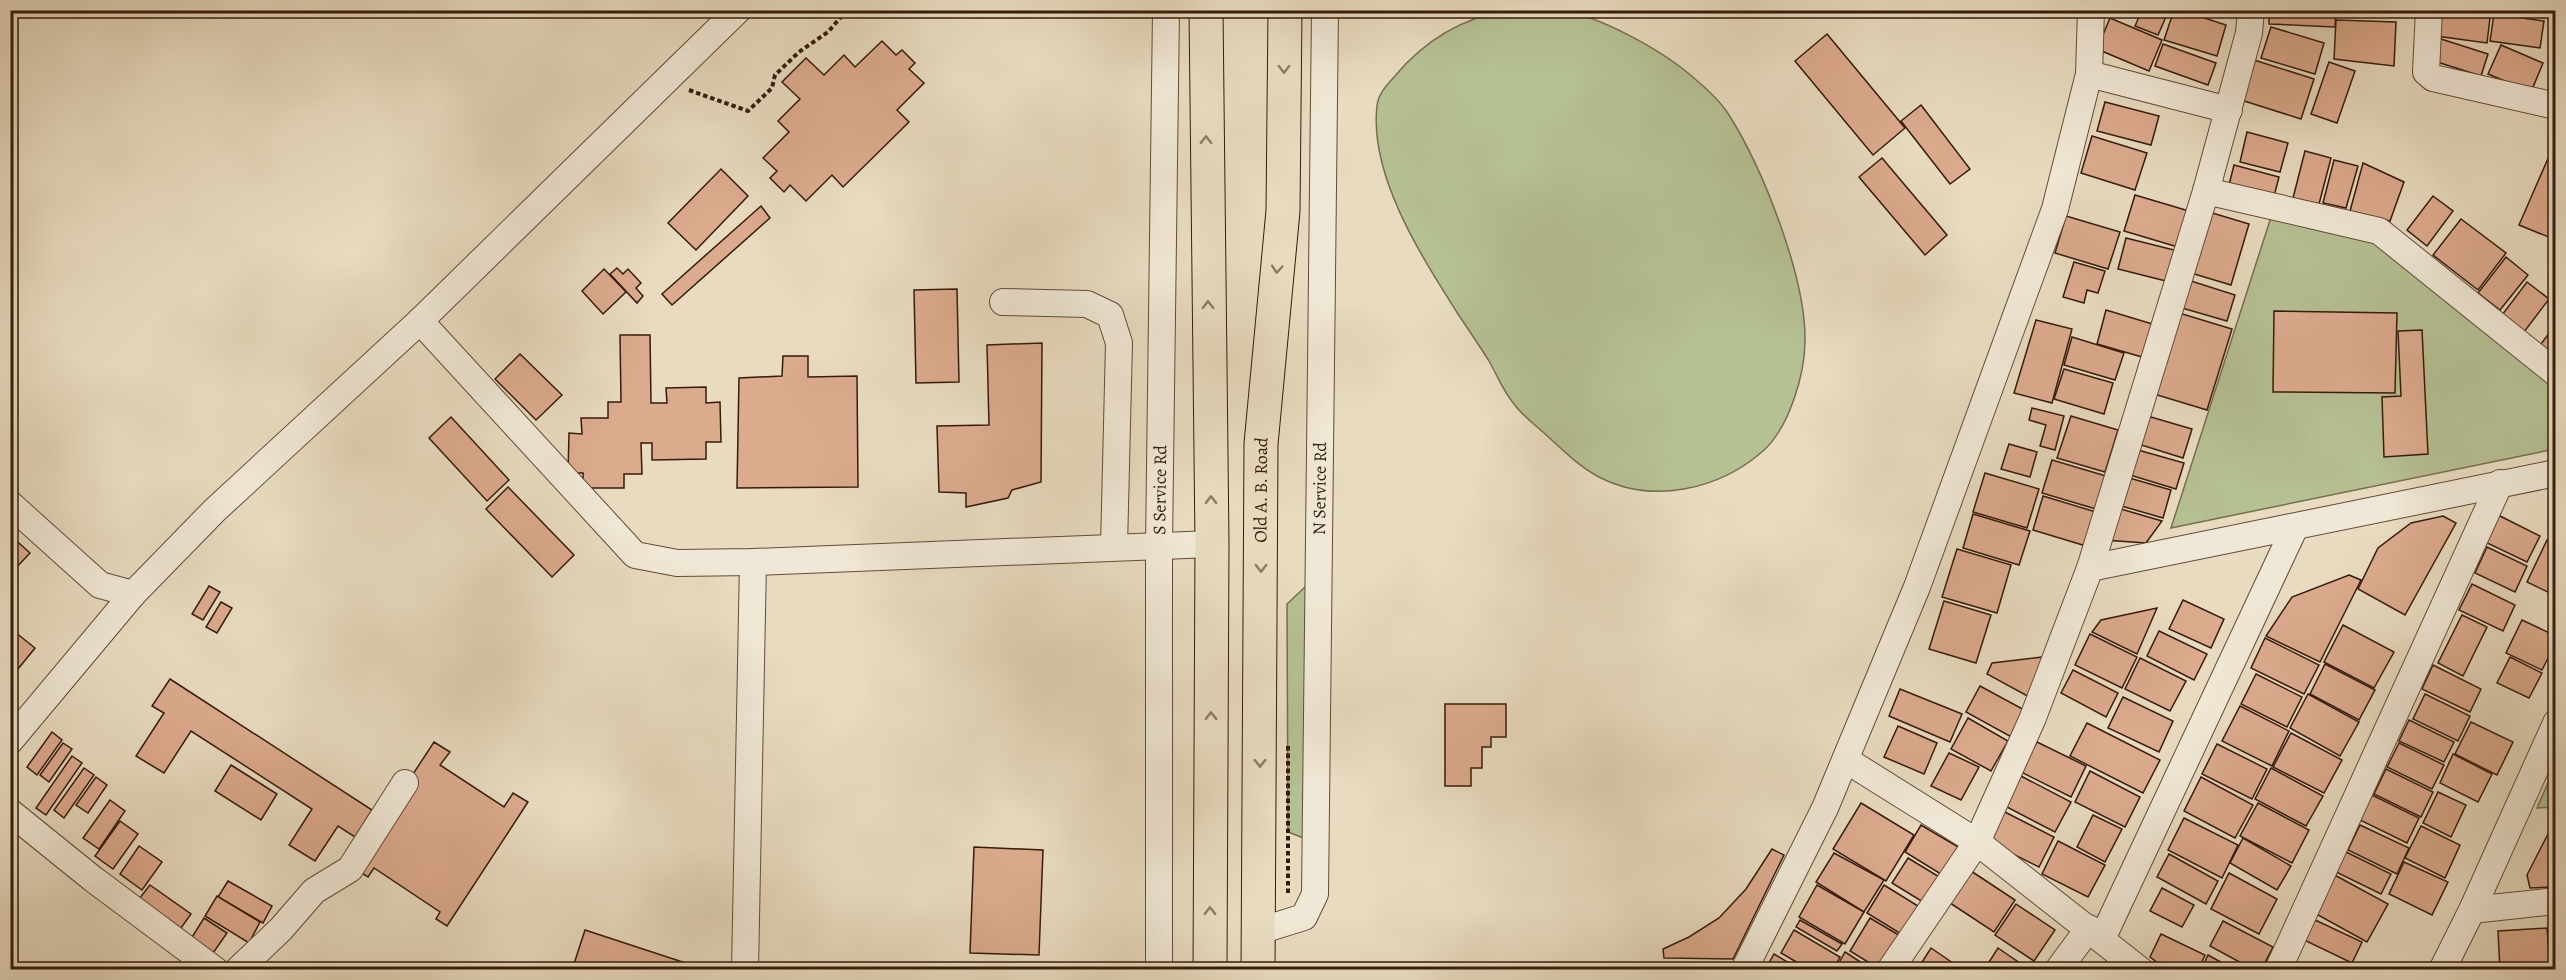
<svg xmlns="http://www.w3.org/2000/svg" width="2566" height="980" font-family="Alegreya,serif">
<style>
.green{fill:#b5c093;stroke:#756e4f;stroke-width:1.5}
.building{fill:#dcaa8d;stroke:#351b0b;stroke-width:1.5}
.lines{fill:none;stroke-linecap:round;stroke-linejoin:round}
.minor-casing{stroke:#624b38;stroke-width:28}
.major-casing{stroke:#351b0b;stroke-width:35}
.path{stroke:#351b0b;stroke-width:4;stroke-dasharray:4.5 3;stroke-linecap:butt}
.minor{stroke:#f0e8d6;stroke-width:26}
.major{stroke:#e8dbc0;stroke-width:33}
.oneway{stroke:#8e7b66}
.labels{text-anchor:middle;stroke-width:4.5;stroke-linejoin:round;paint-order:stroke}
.street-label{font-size:18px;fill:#351b0b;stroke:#f0e8d6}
</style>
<rect width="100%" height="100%" fill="#e8dbc0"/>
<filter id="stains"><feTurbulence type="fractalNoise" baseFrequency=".00333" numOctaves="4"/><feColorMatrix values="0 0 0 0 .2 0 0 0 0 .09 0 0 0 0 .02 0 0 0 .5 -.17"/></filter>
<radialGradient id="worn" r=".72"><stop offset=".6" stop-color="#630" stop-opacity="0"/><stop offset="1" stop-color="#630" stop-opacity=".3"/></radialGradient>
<g class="green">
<path d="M 1508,10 C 1524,10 1541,9 1557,10 C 1598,14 1665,52 1695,79 C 1707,89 1721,102 1729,115 C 1763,169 1806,277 1805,341 C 1805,374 1789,428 1763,451 C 1720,489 1653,505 1599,477 C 1578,466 1562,449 1544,433 C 1534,424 1522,415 1514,404 C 1503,391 1497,375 1489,361 C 1479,345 1468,329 1458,314 C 1422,257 1369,176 1377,106 C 1378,94 1387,85 1395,76 C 1424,41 1462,18 1508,10 Z"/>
<polygon points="2272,214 2374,234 2555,386 2555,449 2171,528"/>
<polygon points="1319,574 1316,843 1288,832 1287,604"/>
<polygon points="2555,767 2555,807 2537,808"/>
</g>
<g class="building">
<polygon points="2142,10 2169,10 2158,35 2135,26"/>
<polygon points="2174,10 2180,10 2226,25 2217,56 2164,40"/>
<polygon points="2269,10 2336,10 2335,27 2269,24"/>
<polygon points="2340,10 2390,10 2390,17 2339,16"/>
<polygon points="2450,10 2492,10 2491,16"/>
<polygon points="2496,10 2545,10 2544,18"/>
<polygon points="2439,11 2490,18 2487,43 2436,36"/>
<polygon points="2494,14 2544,21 2540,48 2490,41"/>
<polygon points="2110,18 2162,40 2149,71 2097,49"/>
<polygon points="2336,20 2396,22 2394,66 2334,59"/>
<polygon points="2271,27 2324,43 2315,74 2261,58"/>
<polygon points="1827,34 1905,128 1873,155 1795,61"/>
<polygon points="2438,38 2488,54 2481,76 2431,60"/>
<polygon points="882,41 896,55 902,50 915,63 909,69 924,83 897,110 909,122 843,187 832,175 806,201 790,185 784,192 770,178 777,171 763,158 789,132 778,121 800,99 782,82 806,58 824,75 844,55 855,67"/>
<polygon points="2163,44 2216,63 2208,85 2155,66"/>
<polygon points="2501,45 2543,63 2531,92 2488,74"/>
<polygon points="2254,60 2314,79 2301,119 2241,100"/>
<polygon points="2329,62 2355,71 2337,123 2311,114"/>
<polygon points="2105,102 2159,116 2151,145 2097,131"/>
<polygon points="1921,105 1970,169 1950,184 1901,121"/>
<polygon points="2247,132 2288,143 2280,172 2240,162"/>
<polygon points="2092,136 2147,153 2135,190 2081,173"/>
<polygon points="2556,140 2556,240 2519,225"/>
<polygon points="2305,151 2331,158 2319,204 2293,198"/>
<polygon points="1882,158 1947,235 1925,255 1859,177"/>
<polygon points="2334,160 2358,166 2346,208 2323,203"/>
<polygon points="2363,163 2404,182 2390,221 2350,211"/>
<polygon points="2234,165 2279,177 2272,204 2227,193"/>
<polygon points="721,169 748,196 696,250 668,223"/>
<polygon points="2135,195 2189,211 2178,247 2124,231"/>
<polygon points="2433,196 2453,211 2427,246 2407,230"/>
<polygon points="761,206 770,218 672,305 662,294"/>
<polygon points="2209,212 2249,224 2231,285 2191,273"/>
<polygon points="2066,216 2120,232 2108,269 2055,253"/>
<polygon points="2461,219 2506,253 2478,290 2433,255"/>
<polygon points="2126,238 2178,251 2170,282 2118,269"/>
<polygon points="2506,257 2528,275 2500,310 2478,293"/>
<polygon points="2074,262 2105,271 2098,293 2087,290 2084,303 2063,297"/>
<polygon points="617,268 623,274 628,269 641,283 636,288 643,296 637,303 610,274"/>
<polygon points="604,269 626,292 603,314 582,291"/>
<polygon points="2191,281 2235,295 2227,321 2182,308"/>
<polygon points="2527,282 2549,299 2524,332 2502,315"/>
<polygon points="957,289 959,382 916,383 914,290"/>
<polygon points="2106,310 2159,326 2149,359 2097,344"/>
<polygon points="2274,311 2397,313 2395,393 2273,392"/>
<polygon points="2179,313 2232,329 2207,410 2154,394"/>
<polygon points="2036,320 2072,329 2052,403 2014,393"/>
<polygon points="2556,324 2556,361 2538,348"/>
<polygon points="2422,330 2428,454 2384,457 2382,397 2401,396 2398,331"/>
<polygon points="620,335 650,335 651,403 667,403 666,388 706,387 706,403 720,402 721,442 706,442 706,459 652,460 652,443 641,443 642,474 624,474 624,488 583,488 583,473 568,473 569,433 582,434 581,418 608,418 608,402 621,402"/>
<polygon points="2072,337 2124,353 2115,380 2064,365"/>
<polygon points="1042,343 1041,482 1012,490 1008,498 966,507 966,493 939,492 937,426 989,425 987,345"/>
<polygon points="520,354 562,395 536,420 495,379"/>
<polygon points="783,356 808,356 808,377 857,376 858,487 737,488 739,378 782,376"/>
<polygon points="2064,369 2113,383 2104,414 2054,399"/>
<polygon points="2032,408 2064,416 2055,450 2040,446 2046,425 2029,420"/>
<polygon points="2144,415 2192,429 2183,458 2135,443"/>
<polygon points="2071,416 2118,430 2105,472 2057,458"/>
<polygon points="451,417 509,480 487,501 429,438"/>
<polygon points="2009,444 2037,452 2030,477 2001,469"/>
<polygon points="2138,450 2184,463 2176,489 2130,475"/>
<polygon points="2052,460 2106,476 2096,509 2042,493"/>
<polygon points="1985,473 2039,489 2027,528 1973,512"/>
<polygon points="2126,477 2171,490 2163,518 2118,505"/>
<polygon points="508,487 574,555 552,577 486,509"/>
<polygon points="2043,496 2096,512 2086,546 2033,530"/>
<polygon points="2114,507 2162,521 2146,543 2104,540"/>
<polygon points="1973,514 2030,531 2019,565 1963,548"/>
<polygon points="2498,515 2540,536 2527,562 2485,542"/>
<polygon points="2443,516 2456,523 2405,615 2358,589 2378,548 2411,523"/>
<polygon points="10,535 30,553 10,574"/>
<polygon points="2547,540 2556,544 2556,596 2527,582"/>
<polygon points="2487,547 2527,566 2515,592 2475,573"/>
<polygon points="1957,549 2011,565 1997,613 1942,597"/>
<polygon points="2349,575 2361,580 2320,662 2266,636 2292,597"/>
<polygon points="2472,584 2515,605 2503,631 2459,610"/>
<polygon points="209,586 220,592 203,620 192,614"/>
<polygon points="2183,600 2224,619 2211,648 2169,629"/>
<polygon points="1944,601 1991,615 1976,663 1929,649"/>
<polygon points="221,602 232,608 217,633 206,627"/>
<polygon points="2157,608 2137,654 2092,632 2101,620"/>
<polygon points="2462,615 2487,627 2463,676 2438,663"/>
<polygon points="2522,620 2556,636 2556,642 2542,670 2506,653"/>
<polygon points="2343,625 2394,652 2374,688 2324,662"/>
<polygon points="10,628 35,648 18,669 10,663"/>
<polygon points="2159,631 2207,654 2194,680 2147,656"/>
<polygon points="2090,634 2137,657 2122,688 2075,665"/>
<polygon points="2265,638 2319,665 2304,694 2251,668"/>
<polygon points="2050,656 2031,698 1987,674 1992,663"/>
<polygon points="2510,657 2542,673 2529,698 2497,683"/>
<polygon points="2140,658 2186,681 2170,711 2125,689"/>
<polygon points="2325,664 2375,690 2359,720 2310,694"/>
<polygon points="2433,665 2481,689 2470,712 2422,689"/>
<polygon points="2073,670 2118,693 2106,717 2061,693"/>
<polygon points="2256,674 2302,697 2287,727 2241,704"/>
<polygon points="170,679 372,810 355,837 338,826 315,861 289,845 312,809 191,731 164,773 136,756 164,713 152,706"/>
<polygon points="1980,686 2030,713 2015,739 1966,712"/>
<polygon points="1900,689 1962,714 1950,742 1889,716"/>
<polygon points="2308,694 2359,722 2340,756 2290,728"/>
<polygon points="2425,694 2470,716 2458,741 2413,719"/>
<polygon points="2123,697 2173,721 2159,752 2108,728"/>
<polygon points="1445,704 1506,704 1506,737 1491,737 1491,747 1482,747 1482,768 1471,768 1471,786 1445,786"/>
<polygon points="2240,706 2289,731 2272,766 2222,741"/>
<polygon points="1968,718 2008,741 1991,771 1951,749"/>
<polygon points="2409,720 2454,742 2444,762 2399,741"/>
<polygon points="2471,722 2513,742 2497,775 2455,754"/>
<polygon points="2087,723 2160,760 2143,793 2070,756"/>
<polygon points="1898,726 1937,743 1924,774 1884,757"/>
<polygon points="52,732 62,740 37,775 27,767"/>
<polygon points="2291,733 2342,760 2324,793 2273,767"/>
<polygon points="434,742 450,752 440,765 504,807 513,793 528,802 447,926 436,919 440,912 374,868 368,877 352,867"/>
<polygon points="2037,742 2086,766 2071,797 2021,772"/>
<polygon points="63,743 72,749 49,782 40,775"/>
<polygon points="2399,743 2444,765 2432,789 2387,767"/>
<polygon points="2217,744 2267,769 2252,799 2202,774"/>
<polygon points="1949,753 1979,767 1961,800 1931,786"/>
<polygon points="2453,754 2492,774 2478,802 2440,783"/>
<polygon points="72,756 82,763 46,815 36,808"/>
<polygon points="231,765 277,794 261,820 215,791"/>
<polygon points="84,768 94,775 64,818 54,810"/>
<polygon points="2271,768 2323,796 2306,826 2255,799"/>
<polygon points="2386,769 2433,792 2421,817 2374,794"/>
<polygon points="2090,771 2140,797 2125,827 2075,802"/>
<polygon points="2019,775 2071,802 2055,832 2003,805"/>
<polygon points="96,777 107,785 88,813 76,805"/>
<polygon points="2201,777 2253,805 2235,838 2184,811"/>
<polygon points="2438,792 2466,805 2451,837 2423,823"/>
<polygon points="2372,795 2419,818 2407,843 2360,820"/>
<polygon points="110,800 125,811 99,849 83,838"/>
<polygon points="1861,803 1914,835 1886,881 1833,849"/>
<polygon points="2258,803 2309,830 2292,863 2240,836"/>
<polygon points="1999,809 2054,837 2039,867 1983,839"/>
<polygon points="2093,815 2122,829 2105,862 2077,847"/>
<polygon points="2184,818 2238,845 2222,878 2168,850"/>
<polygon points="120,821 138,834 113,869 95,856"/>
<polygon points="1921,825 1960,848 1944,876 1905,852"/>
<polygon points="2360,825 2409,848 2397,874 2348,850"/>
<polygon points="2421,826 2460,845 2445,878 2405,858"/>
<polygon points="2548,834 2556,834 2556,887 2530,888 2527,875"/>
<polygon points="2243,838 2291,866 2277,890 2230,863"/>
<polygon points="2058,841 2105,865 2088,897 2042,874"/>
<polygon points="139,846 162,862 142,890 120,874"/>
<polygon points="974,847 1043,850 1039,955 970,953"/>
<polygon points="1772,849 1784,855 1733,959 1664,958 1663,949 1689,937 1719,918 1746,889"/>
<polygon points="2344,851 2391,874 2381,894 2334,871"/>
<polygon points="1834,853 1884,880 1864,912 1816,882"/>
<polygon points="2169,854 2218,881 2206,904 2157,877"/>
<polygon points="1908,858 1946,881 1931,907 1892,883"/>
<polygon points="2404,862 2448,882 2432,915 2389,894"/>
<polygon points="1971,871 2015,900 1994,932 1950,903"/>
<polygon points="2229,873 2277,899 2259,934 2211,909"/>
<polygon points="2331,873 2388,904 2367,942 2309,910"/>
<polygon points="228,881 272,906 263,923 218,897"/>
<polygon points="150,885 191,914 181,928 139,899"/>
<polygon points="1817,885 1864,912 1845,944 1799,917"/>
<polygon points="1884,885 1918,906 1901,934 1867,913"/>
<polygon points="2162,888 2194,905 2182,927 2150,911"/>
<polygon points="217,896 260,922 249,943 205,916"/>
<polygon points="2016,904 2055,930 2034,961 1995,935"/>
<polygon points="204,918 227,933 211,956 189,942"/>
<polygon points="1870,918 1902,937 1881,970 1850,951"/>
<polygon points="2313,919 2362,942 2352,963 2304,940"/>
<polygon points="1800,920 1842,944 1837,951 1796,927"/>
<polygon points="2223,921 2273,947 2261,970 2254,970 2210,946"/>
<polygon points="2556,922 2556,970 2552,970 2549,923"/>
<polygon points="2547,928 2550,970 2500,970 2498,931"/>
<polygon points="585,930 649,951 707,970 572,970"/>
<polygon points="1794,930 1840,957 1833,970 1810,970 1781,953"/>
<polygon points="2161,934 2205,955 2198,970 2167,970 2150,957"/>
<polygon points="1931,948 1963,970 1917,970"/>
<polygon points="1998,948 2030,970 1984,970"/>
<polygon points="1845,952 1873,970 1835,970"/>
<polygon points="1774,954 1801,970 1765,970"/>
<polygon points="2208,955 2235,970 2201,970"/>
</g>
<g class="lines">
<defs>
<g id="minor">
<polyline points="2429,10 2426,72 2433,78 2556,106"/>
<polyline points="2089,74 2229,110"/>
<polyline points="2206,191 2379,231 2556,373"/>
<polyline points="1003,302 1087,304 1110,315 1119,343 1114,547"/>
<polyline points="420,321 635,555 677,563 753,562 1212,544"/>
<polyline points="10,504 100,585 133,594 215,510 420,321 738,10"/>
<polyline points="2090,568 2556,473"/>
<polyline points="10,741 133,594"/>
<polyline points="1846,760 1977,842 2140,970"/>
<polyline points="10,812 93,879 215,970"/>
<polyline points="2472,910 2556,901"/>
<path id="s1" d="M 1259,931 L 1304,917 L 1315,894 L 1325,10"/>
<polyline points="2102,939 2295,527"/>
<polyline points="238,970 281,929 314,891 350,869 405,783"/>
<polyline points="745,970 753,562"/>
<path id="s2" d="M 1159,970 L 1159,545 L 1166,10"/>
<polyline points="1744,970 1825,808 1917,587 2055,209 2089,74 2091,10"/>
<polyline points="1890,970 1977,842 2032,720 2090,568 2206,191 2249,33 2251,10"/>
<polyline points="2058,970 2089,928"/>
<polyline points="2278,970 2500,483"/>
<polyline points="2442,970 2472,910 2556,723"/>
</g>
<g id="major">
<polyline points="1206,10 1212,544 1210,970"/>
<path id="s3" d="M 1258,970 L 1261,444 L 1283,211 L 1285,10"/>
</g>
</defs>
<use href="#minor" class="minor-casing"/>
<use href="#major" class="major-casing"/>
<g class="path">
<polyline points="689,90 748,111 772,88 775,75 799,52 828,32 847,10"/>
<polyline points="1288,893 1288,745"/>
</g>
<use href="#minor" class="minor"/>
<use href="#major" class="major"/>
</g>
<defs><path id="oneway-chevron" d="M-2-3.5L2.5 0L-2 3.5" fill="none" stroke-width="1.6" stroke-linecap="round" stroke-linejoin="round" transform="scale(1.5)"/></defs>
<g class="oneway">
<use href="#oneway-chevron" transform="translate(1284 69) rotate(90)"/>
<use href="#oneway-chevron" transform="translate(1206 140) rotate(-90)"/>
<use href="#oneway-chevron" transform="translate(1277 269) rotate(95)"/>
<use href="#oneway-chevron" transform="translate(1208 305) rotate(-91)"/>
<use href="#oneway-chevron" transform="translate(1211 500) rotate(-91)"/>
<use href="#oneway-chevron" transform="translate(1261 568) rotate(90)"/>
<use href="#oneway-chevron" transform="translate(1211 716) rotate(-90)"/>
<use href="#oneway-chevron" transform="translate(1260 763) rotate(90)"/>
<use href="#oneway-chevron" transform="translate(1210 911) rotate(-90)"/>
</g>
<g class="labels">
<g class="street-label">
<text dy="6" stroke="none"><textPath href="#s1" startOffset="478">N Service Rd</textPath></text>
<text dy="6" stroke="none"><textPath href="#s2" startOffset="480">S Service Rd</textPath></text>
<text dy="6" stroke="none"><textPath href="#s3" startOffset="480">Old A. B. Road</textPath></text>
</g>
</g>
<rect width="2566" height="980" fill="none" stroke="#e8dbc0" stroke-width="36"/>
<rect x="12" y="12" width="2542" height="956" fill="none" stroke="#351b0b" stroke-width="3"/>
<rect x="18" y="18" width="2530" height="944" fill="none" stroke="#351b0b" stroke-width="1.5"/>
<rect width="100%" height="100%" filter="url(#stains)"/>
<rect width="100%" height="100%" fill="url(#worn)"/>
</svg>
